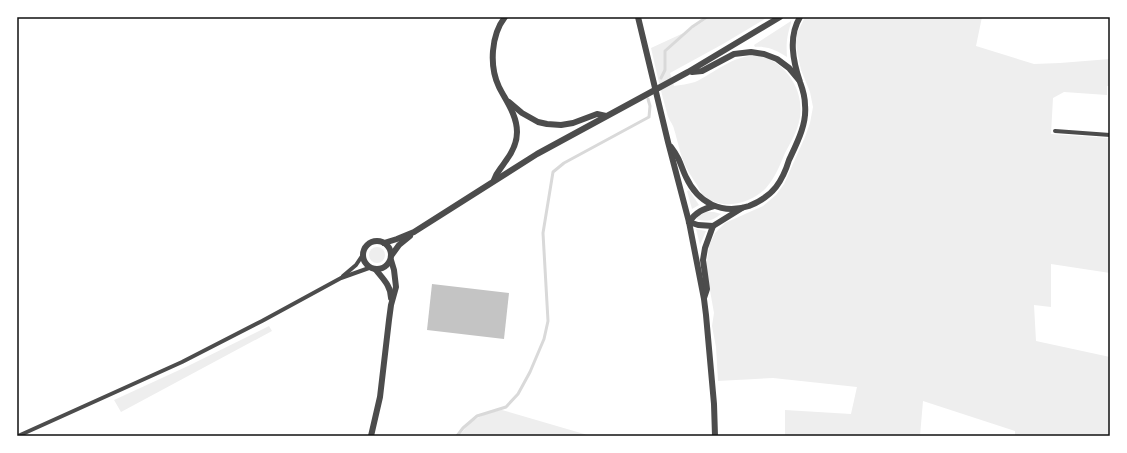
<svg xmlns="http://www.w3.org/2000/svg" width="1127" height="453" font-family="Cabin,sans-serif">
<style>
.green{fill:#eee}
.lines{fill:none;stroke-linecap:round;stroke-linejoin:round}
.stream{stroke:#d9d9d9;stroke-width:3}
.building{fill:#c4c4c4}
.minor{stroke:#4c4c4c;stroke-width:4}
.tertiary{stroke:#4c4c4c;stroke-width:6}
.neatline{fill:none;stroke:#111;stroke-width:1.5}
</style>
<rect width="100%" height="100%" fill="#fff"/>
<g class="green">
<path d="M 710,17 L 768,17 L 723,44 L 670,73 L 674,86 C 680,85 689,84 695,82 C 716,72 739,50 764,57 C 788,65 804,92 800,117 C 798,130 791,142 785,153 C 780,165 775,178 766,188 C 752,203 723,211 706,197 C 702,195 699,189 697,185 C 693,179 689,173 686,167 C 680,155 678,142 674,129 C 673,124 668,119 667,113 C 661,92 656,70 651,48 L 690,30 Z"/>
<polygon points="805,17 982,17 976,46 1034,64 1060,63 1110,59 1110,86 1107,86 1107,95 1064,92 1053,98 1051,134 1110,138 1110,273 1051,264 1051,307 1034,305 1036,341 1110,357 1110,436 1015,436 1015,431 923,401 920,436 785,436 785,410 851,414 857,387 773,378 718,381 716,347 712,326 714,313 706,268 709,246 715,233 725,223 763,206 776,195 784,184 805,137 810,123 813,107 810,92 801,70 797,51 796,42 797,33"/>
<path d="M 791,21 L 791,23 C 787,36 786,43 787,57 C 776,50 768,46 755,47 L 754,45 Z"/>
<polygon points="689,190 699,205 692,209 687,191"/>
<path d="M 706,212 L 714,212 L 721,214 C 712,221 708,222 696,219 L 700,215 Z"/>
<polygon points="696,229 706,231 700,245"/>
<circle cx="377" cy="255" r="8"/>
<polygon points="269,326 272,331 121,412 114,400 188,366"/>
<path d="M 501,410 L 502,410 L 591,436 L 459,436 C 474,417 479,416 501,410 Z"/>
</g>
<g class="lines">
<g class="stream">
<polyline points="661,78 665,70 665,51 692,27 707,17"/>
<polyline points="457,436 463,428 477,416 506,407 518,394 530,372 544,339 548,321 543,233 553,172 564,163 649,117 650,106 648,99"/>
</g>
</g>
<polygon class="building" points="432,284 509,293 504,339 427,330"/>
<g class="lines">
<g class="minor">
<polyline points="1055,131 1110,135"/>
<polyline points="343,276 356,265 362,256"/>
<polyline points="18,436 182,362 262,321 341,278 369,268"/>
</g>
<g class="tertiary">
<polyline points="638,17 668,142 689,222 704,299 706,315 714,404 715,436"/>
<polyline points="692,72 702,71 734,54 751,52 764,54 777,59 789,68 799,80"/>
<polyline points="509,102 522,113 538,122 547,124 561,125 573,123 597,114 606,116"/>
<path d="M 671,147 C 674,151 676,154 678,158 C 681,164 683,171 686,177 C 698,203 722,215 749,206 C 759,202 769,196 776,187 C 782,179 786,170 789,160 C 797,143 807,124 805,105 C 805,97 803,90 800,82 C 793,61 788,37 800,17"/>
<path d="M 494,180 C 497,171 500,170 505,162 C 512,153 517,143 517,132 C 517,115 506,101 499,87 C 489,66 491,35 505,17"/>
<polyline points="689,222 698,225 713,226 742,208"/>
<path d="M 689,222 C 696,212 703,209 714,206"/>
<circle cx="377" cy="255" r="14"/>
<polyline points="384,243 397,239 414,232 537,154 688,72 780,17"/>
<polyline points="391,256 399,245 410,236"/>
<path d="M 376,270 C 383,279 391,286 391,298"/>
<polyline points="704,298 707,289 703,260 705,248 713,226"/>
<polyline points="371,436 380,397 389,320 391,305 396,287 394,270 391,260"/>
</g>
</g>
<rect width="1127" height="453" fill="none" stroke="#ffffff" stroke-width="36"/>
<rect x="18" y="18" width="1091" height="417" class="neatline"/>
</svg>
